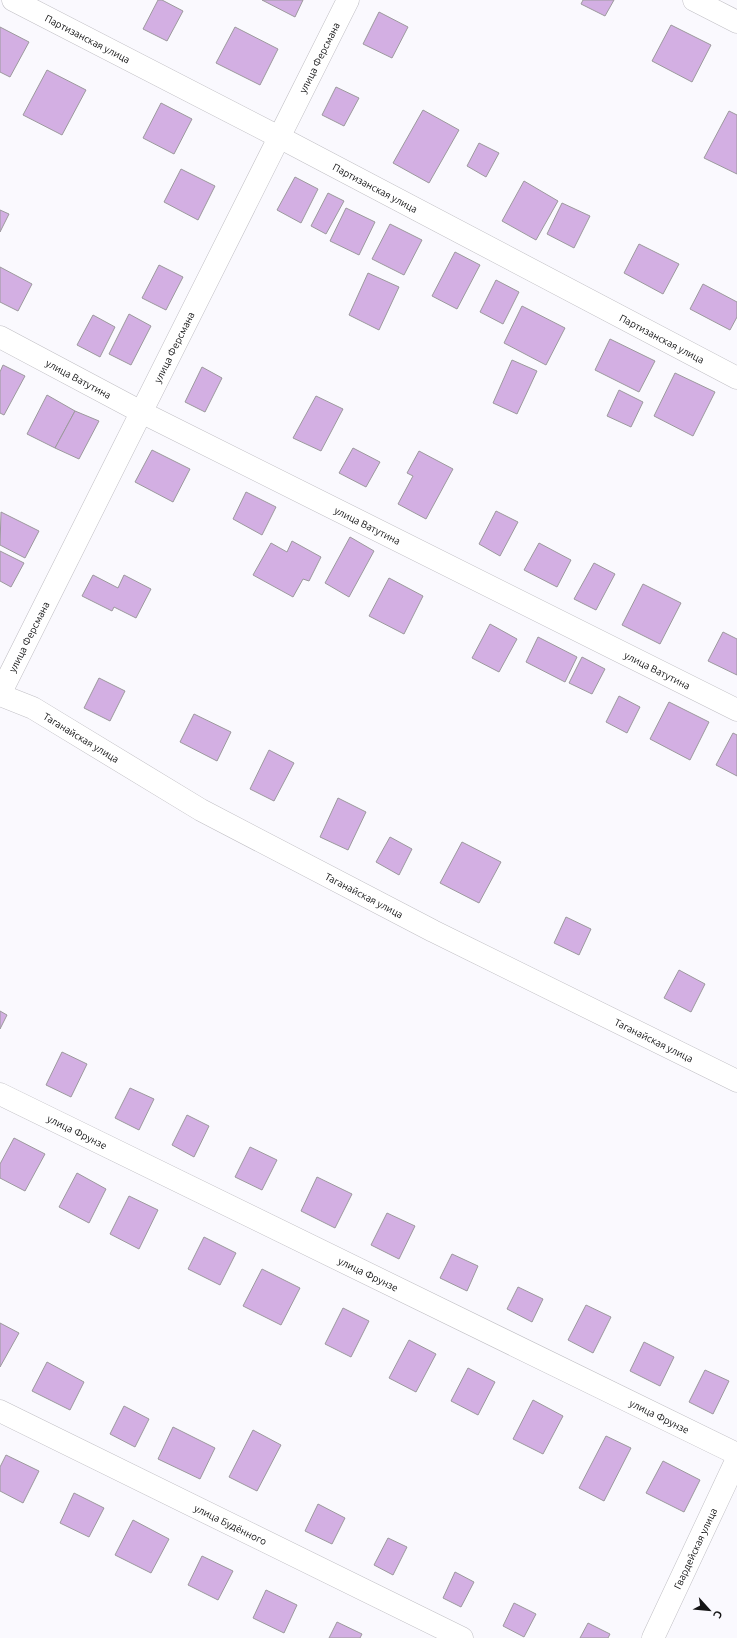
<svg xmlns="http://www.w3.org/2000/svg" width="737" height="1638" font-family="Ubuntu,sans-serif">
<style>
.building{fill:#d3afe3;stroke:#9c999d}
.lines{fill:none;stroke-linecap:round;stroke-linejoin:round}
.street-casing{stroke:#c0bfc4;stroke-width:23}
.street{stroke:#fff;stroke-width:22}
.labels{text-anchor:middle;stroke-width:3.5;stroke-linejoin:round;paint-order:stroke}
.street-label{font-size:10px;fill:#141415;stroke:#faf9fe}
</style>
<rect width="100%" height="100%" fill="#faf9fe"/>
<g class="building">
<polygon points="158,0 162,0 183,11 167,41 143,29"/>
<polygon points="262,0 303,0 295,17"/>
<polygon points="583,0 614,0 605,16 581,4"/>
<polygon points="379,12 408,27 392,58 363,44"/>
<polygon points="671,25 711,45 692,82 652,61"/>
<polygon points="0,27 29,42 10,77 0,72"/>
<polygon points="235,27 278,49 260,85 216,63"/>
<polygon points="47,70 86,90 62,135 23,115"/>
<polygon points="336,87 359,98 344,126 322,115"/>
<polygon points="161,103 192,119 174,154 143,138"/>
<polygon points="423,110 459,130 429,183 393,163"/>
<polygon points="729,111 737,115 737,174 704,158"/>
<polygon points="479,143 499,153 486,177 467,166"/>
<polygon points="181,169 215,186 198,220 164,202"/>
<polygon points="295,177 318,189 301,223 277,210"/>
<polygon points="524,181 558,201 536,240 502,221"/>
<polygon points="328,193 344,201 326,234 311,226"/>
<polygon points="562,203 590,216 574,248 547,234"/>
<polygon points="346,208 375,222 359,255 330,241"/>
<polygon points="0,210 9,214 0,232"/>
<polygon points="390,224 422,240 404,275 372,259"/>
<polygon points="639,244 679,264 663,294 624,273"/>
<polygon points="455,252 480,265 457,309 432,296"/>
<polygon points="159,265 183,277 166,310 142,298"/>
<polygon points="0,267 32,284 18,311 0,302"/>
<polygon points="368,273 399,287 379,330 349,315"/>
<polygon points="496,280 519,292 503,324 480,312"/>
<polygon points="703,284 737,302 737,317 730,330 690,309"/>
<polygon points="522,306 565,328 546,365 504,343"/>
<polygon points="129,314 151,326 131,365 109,354"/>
<polygon points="93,315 115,327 100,357 77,345"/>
<polygon points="610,339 655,361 639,392 595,370"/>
<polygon points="512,360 537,371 517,414 493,403"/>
<polygon points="3,365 25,376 4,415 0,413 0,372"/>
<polygon points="202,367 222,378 205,412 185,402"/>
<polygon points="675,373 715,392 693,436 654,416"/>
<polygon points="619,390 643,402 631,427 607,416"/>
<polygon points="47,395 75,411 55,448 27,434"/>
<polygon points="316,396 343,409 321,451 293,438"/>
<polygon points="75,411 99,421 79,459 55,448"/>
<polygon points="353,448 380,462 366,487 339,473"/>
<polygon points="152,450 190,469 173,502 135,482"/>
<polygon points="419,451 453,469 426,519 398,504 413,476 407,473"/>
<polygon points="246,492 276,507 262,535 233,519"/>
<polygon points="496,511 518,522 500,556 479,544"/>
<polygon points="1,512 39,531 25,558 0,545"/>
<polygon points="350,537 374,551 349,597 325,583"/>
<polygon points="292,541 321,557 309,581 303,579 293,597 253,575 271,543 287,552"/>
<polygon points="539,543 571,560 557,587 524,570"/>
<polygon points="0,551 24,563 11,587 0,581"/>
<polygon points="594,563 615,574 596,610 574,599"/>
<polygon points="93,575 118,588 124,575 151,589 136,618 114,607 112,611 82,596"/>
<polygon points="389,578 423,596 404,634 369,616"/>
<polygon points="643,584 681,603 660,644 622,625"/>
<polygon points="490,624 517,639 499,672 472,658"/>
<polygon points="723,632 737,639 737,675 708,661"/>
<polygon points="538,637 577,657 565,682 526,662"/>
<polygon points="582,657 605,669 592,694 569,683"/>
<polygon points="99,678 125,691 110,721 84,708"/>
<polygon points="619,696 640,707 627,733 606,722"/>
<polygon points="669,702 709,722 690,760 650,739"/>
<polygon points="194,714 231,732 217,761 180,742"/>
<polygon points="733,733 737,735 737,776 716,765"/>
<polygon points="269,750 294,763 274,801 250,789"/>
<polygon points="338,798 366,812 348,850 320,837"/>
<polygon points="390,837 412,849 399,875 376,862"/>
<polygon points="462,842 501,862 479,903 440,883"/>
<polygon points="566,917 591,929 579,955 554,943"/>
<polygon points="679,970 705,984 691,1012 664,998"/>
<polygon points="0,1011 7,1015 0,1029"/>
<polygon points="62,1052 87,1064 71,1097 46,1085"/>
<polygon points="130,1088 154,1099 139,1130 115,1118"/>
<polygon points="187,1115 209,1126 194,1157 172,1145"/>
<polygon points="14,1138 45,1154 25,1191 0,1178 0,1164"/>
<polygon points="250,1147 277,1160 262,1190 235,1177"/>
<polygon points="77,1173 106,1189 89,1223 59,1207"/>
<polygon points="317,1177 352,1194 335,1228 301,1211"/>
<polygon points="129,1196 158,1210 139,1249 110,1234"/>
<polygon points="387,1213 415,1226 399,1259 371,1245"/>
<polygon points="204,1237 236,1253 220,1285 188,1269"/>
<polygon points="452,1254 478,1266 467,1291 440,1278"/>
<polygon points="262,1269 300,1288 281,1325 243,1306"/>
<polygon points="518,1287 543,1299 532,1322 507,1309"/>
<polygon points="586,1305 611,1317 593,1353 568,1340"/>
<polygon points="343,1308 369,1321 351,1357 325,1344"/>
<polygon points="0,1323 19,1333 0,1367"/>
<polygon points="409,1340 436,1354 416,1392 389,1378"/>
<polygon points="644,1342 674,1357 660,1386 630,1371"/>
<polygon points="47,1362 84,1382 70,1410 32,1391"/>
<polygon points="468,1368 495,1382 478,1415 451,1401"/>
<polygon points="705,1370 729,1381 713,1414 689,1402"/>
<polygon points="533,1400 563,1416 543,1454 513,1439"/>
<polygon points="124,1406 149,1419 135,1447 110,1434"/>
<polygon points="173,1427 215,1448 200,1479 158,1459"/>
<polygon points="253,1430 281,1445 257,1491 229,1477"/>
<polygon points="606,1436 631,1448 604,1501 579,1488"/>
<polygon points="6,1455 39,1471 23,1503 0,1491 0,1467"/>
<polygon points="663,1461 700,1480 684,1512 646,1493"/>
<polygon points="74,1493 104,1508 89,1537 60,1523"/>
<polygon points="318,1504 345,1518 332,1544 305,1531"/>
<polygon points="133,1520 169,1539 151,1573 115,1555"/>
<polygon points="388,1538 407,1547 393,1575 374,1565"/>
<polygon points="202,1556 233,1571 218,1600 188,1585"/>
<polygon points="455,1572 474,1582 461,1607 443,1598"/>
<polygon points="266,1590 297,1605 284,1633 253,1618"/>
<polygon points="514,1603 536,1614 524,1637 503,1626"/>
<polygon points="337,1622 362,1634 360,1638 329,1638"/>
<polygon points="588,1623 610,1634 608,1638 580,1638"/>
</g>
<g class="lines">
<defs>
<g id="street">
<path id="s1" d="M 13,0 L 279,137 L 737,378"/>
<polyline points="694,0 737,22"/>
<path id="s2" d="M 0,337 L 143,413 L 737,710"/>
<path id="s3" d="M 0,694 L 348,0"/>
<path id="s4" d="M 0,695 L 33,708 L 201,810 L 433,931 L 737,1081"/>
<path id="s5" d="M 0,1094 L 737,1454"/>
<path id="s6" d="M 0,1411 L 462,1638"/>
<path id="s7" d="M 653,1638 L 737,1459"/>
</g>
</defs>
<use href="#street" class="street-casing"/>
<use href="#street" class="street"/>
</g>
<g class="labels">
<g class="street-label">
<text dy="4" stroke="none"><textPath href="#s1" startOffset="84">Партизанская улица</textPath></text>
<text dy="4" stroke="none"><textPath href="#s3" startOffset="712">улица Ферсмана</textPath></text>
<text dy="4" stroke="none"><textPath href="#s1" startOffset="408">Партизанская улица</textPath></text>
<text dy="4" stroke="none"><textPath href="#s1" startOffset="732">Партизанская улица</textPath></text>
<text dy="4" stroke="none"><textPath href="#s3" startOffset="388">улица Ферсмана</textPath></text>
<text dy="4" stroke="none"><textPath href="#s2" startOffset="89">улица Ватутина</textPath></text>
<text dy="4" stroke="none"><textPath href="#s2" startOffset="413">улица Ватутина</textPath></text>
<text dy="4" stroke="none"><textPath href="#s3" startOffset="64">улица Ферсмана</textPath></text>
<text dy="4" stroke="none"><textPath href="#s2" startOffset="737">улица Ватутина</textPath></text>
<text dy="4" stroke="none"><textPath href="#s4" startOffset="92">Таганайская улица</textPath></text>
<text dy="4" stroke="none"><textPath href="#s4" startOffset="416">Таганайская улица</textPath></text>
<text dy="4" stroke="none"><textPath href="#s4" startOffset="740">Таганайская улица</textPath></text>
<text dy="4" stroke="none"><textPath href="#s5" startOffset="86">улица Фрунзе</textPath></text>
<text dy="4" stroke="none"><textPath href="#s5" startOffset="410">улица Фрунзе</textPath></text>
<text dy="4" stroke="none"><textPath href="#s5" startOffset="734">улица Фрунзе</textPath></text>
<text dy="4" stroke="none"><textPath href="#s6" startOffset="257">улица Будённого</textPath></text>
<text dy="4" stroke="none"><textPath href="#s7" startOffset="99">Гвардейская улица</textPath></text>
</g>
</g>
<g transform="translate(709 1610) rotate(117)" stroke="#faf9fe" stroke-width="3" paint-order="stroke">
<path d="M0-3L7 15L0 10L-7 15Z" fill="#141415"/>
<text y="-6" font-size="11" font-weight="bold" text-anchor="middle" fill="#141415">С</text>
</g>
</svg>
